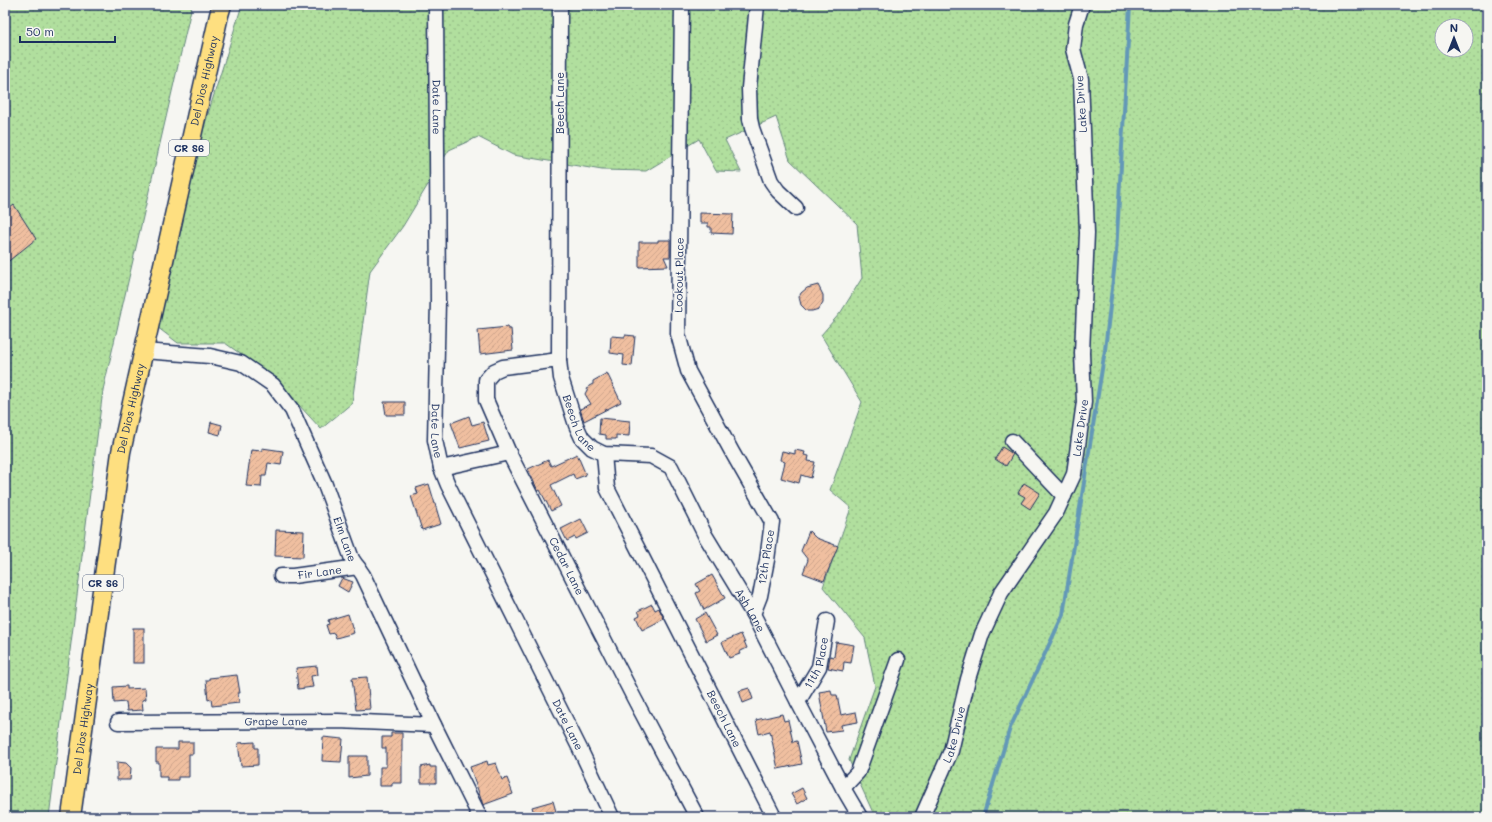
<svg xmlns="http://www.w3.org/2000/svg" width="1492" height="822" font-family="Mali,sans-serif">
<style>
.green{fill:url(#green-dots);stroke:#66877e;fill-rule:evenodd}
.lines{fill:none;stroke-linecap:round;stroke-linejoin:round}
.stream{stroke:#6398b7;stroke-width:4}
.building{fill:url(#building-hatch);stroke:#1b2f5e}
.minor-casing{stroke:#1b2f5e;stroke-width:17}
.major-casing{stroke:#1b2f5e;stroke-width:21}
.minor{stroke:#f6f6f2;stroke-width:14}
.major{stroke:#fedf80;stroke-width:18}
.labels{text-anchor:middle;stroke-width:3;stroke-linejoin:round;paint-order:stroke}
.shield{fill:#f6f6f2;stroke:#5d6b8a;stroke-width:1}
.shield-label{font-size:10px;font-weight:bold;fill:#1b2f5e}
.street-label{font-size:11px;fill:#1b2f5e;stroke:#f6f6f2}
</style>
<defs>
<pattern id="green-dots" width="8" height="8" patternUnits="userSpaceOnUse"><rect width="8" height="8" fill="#b1df9e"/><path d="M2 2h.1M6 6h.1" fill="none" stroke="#98c08a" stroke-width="1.8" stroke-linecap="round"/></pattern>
<pattern id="building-hatch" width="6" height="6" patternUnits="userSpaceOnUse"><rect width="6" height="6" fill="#f0bfa0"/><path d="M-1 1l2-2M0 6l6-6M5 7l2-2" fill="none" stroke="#cda48c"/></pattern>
</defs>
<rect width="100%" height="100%" fill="#f6f6f2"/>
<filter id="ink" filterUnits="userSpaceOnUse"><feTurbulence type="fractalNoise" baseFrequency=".025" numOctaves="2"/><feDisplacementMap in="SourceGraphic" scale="8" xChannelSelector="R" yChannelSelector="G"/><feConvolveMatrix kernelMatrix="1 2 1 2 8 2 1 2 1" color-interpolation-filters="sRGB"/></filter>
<g filter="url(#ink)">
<g class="green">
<polygon points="5,5 192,5 103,390 49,817 5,817"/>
<path d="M 242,5 L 1487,5 L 1487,817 L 875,817 L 849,760 L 875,686 L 865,638 L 823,587 L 851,508 L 830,490 L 862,402 L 821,335 L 841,312 L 862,278 L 857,224 L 790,160 L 776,117 L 725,140 L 741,172 L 716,171 L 699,139 L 646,171 L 602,170 L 513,155 L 478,137 L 449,150 L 403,226 L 370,271 L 352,403 L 321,429 L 273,377 L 225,343 L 178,343 L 157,327 L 198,146 ZM 1442,26 L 1466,26 L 1466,50 L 1442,50 Z"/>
</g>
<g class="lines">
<polyline class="stream" points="983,817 1010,728 1063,615 1105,350 1116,253 1130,5"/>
</g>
<g class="building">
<polygon points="14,205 36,239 5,264 5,212"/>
<polygon points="700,213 733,214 732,234 711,233 711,227 708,227 708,223 700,223"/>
<polygon points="658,240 670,240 670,257 664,257 668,266 639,267 639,242 658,242"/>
<polygon points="818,285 823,295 823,302 819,309 812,311 807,311 801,305 799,297 801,293 807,288"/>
<polygon points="508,327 508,329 511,329 513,350 480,354 478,330"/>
<polygon points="625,335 635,336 632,366 623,365 624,355 610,353 611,336 625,337"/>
<polygon points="607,373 621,402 584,421 580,409 591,404 585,394 589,386 593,384 593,381"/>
<polygon points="384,402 405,402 405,415 386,415"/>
<polygon points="469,416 472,425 483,422 489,441 460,448 451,423"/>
<polygon points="600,418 630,421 629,436 616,435 616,439 606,439 606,435 599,434"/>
<polygon points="211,422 222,425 220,435 209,432"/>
<polygon points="1002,447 1013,454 1006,466 995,459"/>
<polygon points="262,448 283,451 281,465 268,463 266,476 262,476 261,487 246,486 251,450 262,451"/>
<polygon points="795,450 805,452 804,455 809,456 808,461 815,462 811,478 801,475 799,483 781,478 785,462 780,460 782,451 795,454"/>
<polygon points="577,454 586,475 575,479 573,474 551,485 561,506 551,511 540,490 538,491 528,469 548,460 551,466"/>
<polygon points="1024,483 1040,493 1030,509 1021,503 1025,497 1018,493"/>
<polygon points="429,484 441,524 422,530 411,496 418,494 416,488"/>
<polygon points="581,519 588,533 576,539 575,537 567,541 561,529"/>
<polygon points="276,530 304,531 303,557 275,556"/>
<polygon points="809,531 816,538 838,546 824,581 803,573 808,560 801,551"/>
<polygon points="712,575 725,598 704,610 696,593 700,591 696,584"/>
<polygon points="342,578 353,582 348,592 338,586"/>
<polygon points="652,604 655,610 659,608 664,619 642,630 636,617 640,615 638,611"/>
<polygon points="705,613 717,635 706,641 695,619"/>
<polygon points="348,614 354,633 336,638 334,633 329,634 326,625 329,624 328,620"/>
<rect x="133" y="628" width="11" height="35"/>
<polygon points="741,634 747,648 739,652 740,654 729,658 722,642"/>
<polygon points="836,642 854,645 851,663 844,662 843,671 828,668 830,656 834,657"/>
<polygon points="317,666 318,675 311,676 313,687 298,689 296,668"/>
<polygon points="237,675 240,693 238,693 239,703 212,706 211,699 208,700 206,680 209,680 209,678"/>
<polygon points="367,677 370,709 356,710 352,678"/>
<polygon points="127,686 127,689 145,688 146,699 142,700 143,710 127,711 126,702 114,703 113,687"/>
<polygon points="749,688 753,699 743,703 739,691"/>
<polygon points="831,690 832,695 837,695 841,715 856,712 858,722 841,725 842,730 826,732 819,692"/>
<polygon points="782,714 784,721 788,720 793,742 797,741 802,764 778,769 770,731 759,734 756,720"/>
<polygon points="391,733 402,733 402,783 392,783 392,786 380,786 380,767 386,767 386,748 382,748 382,737 391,737"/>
<polygon points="323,737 343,739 341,762 322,761"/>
<polygon points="178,742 193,742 193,754 189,754 189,777 178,777 178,780 167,780 167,777 159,777 159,762 156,762 156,749 178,749"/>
<polygon points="255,742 255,748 258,748 258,765 241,766 238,743"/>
<polygon points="349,756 367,756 367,776 349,778"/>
<polygon points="487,761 488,765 496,763 502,780 507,778 513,794 483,805 470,767"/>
<polygon points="117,762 126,763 131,768 130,780 117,780"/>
<polygon points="430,765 430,767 436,767 436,783 421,783 421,767"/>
<polygon points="802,788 807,798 797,804 791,794"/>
<polygon points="553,801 557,815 549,817 535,817 532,807"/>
</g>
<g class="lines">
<defs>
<g id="minor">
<path id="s1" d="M 436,5 L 438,301 L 435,440 L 441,468 L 448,485 L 580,749 L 612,817"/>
<path id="s2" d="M 560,5 L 559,360 L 561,378 L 576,425 L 582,438 L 592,448 L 604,454 L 651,456 L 671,467 L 705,535 L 753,614 L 798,702 L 843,788 L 860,817"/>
<polyline points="682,5 678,334 688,371 732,452 772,522 767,560 760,596 753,614"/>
<polyline points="757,5 749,88 750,119 752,128 771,181 778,191 796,208"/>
<path id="s3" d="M 143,351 L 210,356 L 241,363 L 273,385 L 292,410 L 324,482 L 352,559 L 363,575 L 434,725 L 480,817"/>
<path id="s4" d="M 559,360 L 503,367 L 494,371 L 486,380 L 486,400 L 509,453 L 634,698 L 697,817"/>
<polyline points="1012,441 1064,496"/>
<path id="s5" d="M 604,454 L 607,488 L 774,817"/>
<polyline points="441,468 509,453"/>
<path id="s6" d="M 281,576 L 293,576 L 358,567"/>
<path id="s7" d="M 798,702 L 819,667 L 827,621"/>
<path id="s8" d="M 118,722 L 338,721 L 434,725"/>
<polyline points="843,788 858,772 898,660"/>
<path id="s9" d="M 922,817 L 951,751 L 968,679 L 982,634 L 1001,593 L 1056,513 L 1074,474 L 1084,402 L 1082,353 L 1087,233 L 1081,79 L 1073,49 L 1076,24 L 1082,5"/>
</g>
<g id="major">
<path id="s10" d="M 71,817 L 121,452 L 219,15 L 222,5"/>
</g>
</defs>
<use href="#minor" class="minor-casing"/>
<use href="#major" class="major-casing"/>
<use href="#minor" class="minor"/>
<use href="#major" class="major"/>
</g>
</g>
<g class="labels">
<g class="shield">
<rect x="169" y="140" width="40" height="16" rx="3"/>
<rect x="83" y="575" width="40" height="16" rx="3"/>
</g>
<g class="shield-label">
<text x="189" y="152">CR S6</text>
<text x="103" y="587">CR S6</text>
</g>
<g class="street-label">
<text dy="4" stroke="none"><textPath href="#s10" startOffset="749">Del Dios Highway</textPath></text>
<text transform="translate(560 103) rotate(-90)" y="4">Beech Lane</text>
<text transform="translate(1081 104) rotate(-94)" y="4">Lake Drive</text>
<text dy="4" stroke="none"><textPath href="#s1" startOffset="102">Date Lane</textPath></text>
<text transform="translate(679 275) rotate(-89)" y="4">Lookout Place</text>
<text dy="4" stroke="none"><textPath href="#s10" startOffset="413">Del Dios Highway</textPath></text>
<text dy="4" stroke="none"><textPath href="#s2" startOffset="422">Beech Lane</textPath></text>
<text dy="4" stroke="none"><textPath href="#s9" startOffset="425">Lake Drive</textPath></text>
<text dy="4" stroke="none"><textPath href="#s1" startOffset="426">Date Lane</textPath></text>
<text dy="4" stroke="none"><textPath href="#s3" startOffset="309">Elm Lane</textPath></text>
<text transform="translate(766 557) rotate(-81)" y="4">12th Place</text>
<text dy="4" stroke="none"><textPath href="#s4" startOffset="283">Cedar Lane</textPath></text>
<text dy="4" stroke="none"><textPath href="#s6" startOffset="39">Fir Lane</textPath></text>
<text dy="4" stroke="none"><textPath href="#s2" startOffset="698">Ash Lane</textPath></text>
<text dy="4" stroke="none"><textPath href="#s7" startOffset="44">11th Place</textPath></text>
<text dy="4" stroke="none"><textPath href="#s5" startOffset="293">Beech Lane</textPath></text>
<text dy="4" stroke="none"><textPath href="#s8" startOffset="158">Grape Lane</textPath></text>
<text dy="4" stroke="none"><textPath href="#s1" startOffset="750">Date Lane</textPath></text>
<text dy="4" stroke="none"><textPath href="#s10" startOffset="89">Del Dios Highway</textPath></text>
<text dy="4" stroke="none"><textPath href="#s9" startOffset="89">Lake Drive</textPath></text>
</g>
</g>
<rect width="1492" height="822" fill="none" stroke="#f6f6f2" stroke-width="20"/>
<rect x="10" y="10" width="1472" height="802" fill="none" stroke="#1b2f5e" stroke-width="1.5" filter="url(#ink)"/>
<g transform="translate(1454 38)"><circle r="19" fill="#f6f6f2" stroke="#9ea6b7"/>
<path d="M0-3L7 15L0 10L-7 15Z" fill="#1b2f5e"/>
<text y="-6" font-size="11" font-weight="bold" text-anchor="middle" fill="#1b2f5e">N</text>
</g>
<path d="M20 36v6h95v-6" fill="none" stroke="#1b2f5e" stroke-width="2"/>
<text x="26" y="36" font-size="12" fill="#1b2f5e" stroke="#f6f6f2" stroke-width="3" paint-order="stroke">50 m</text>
</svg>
